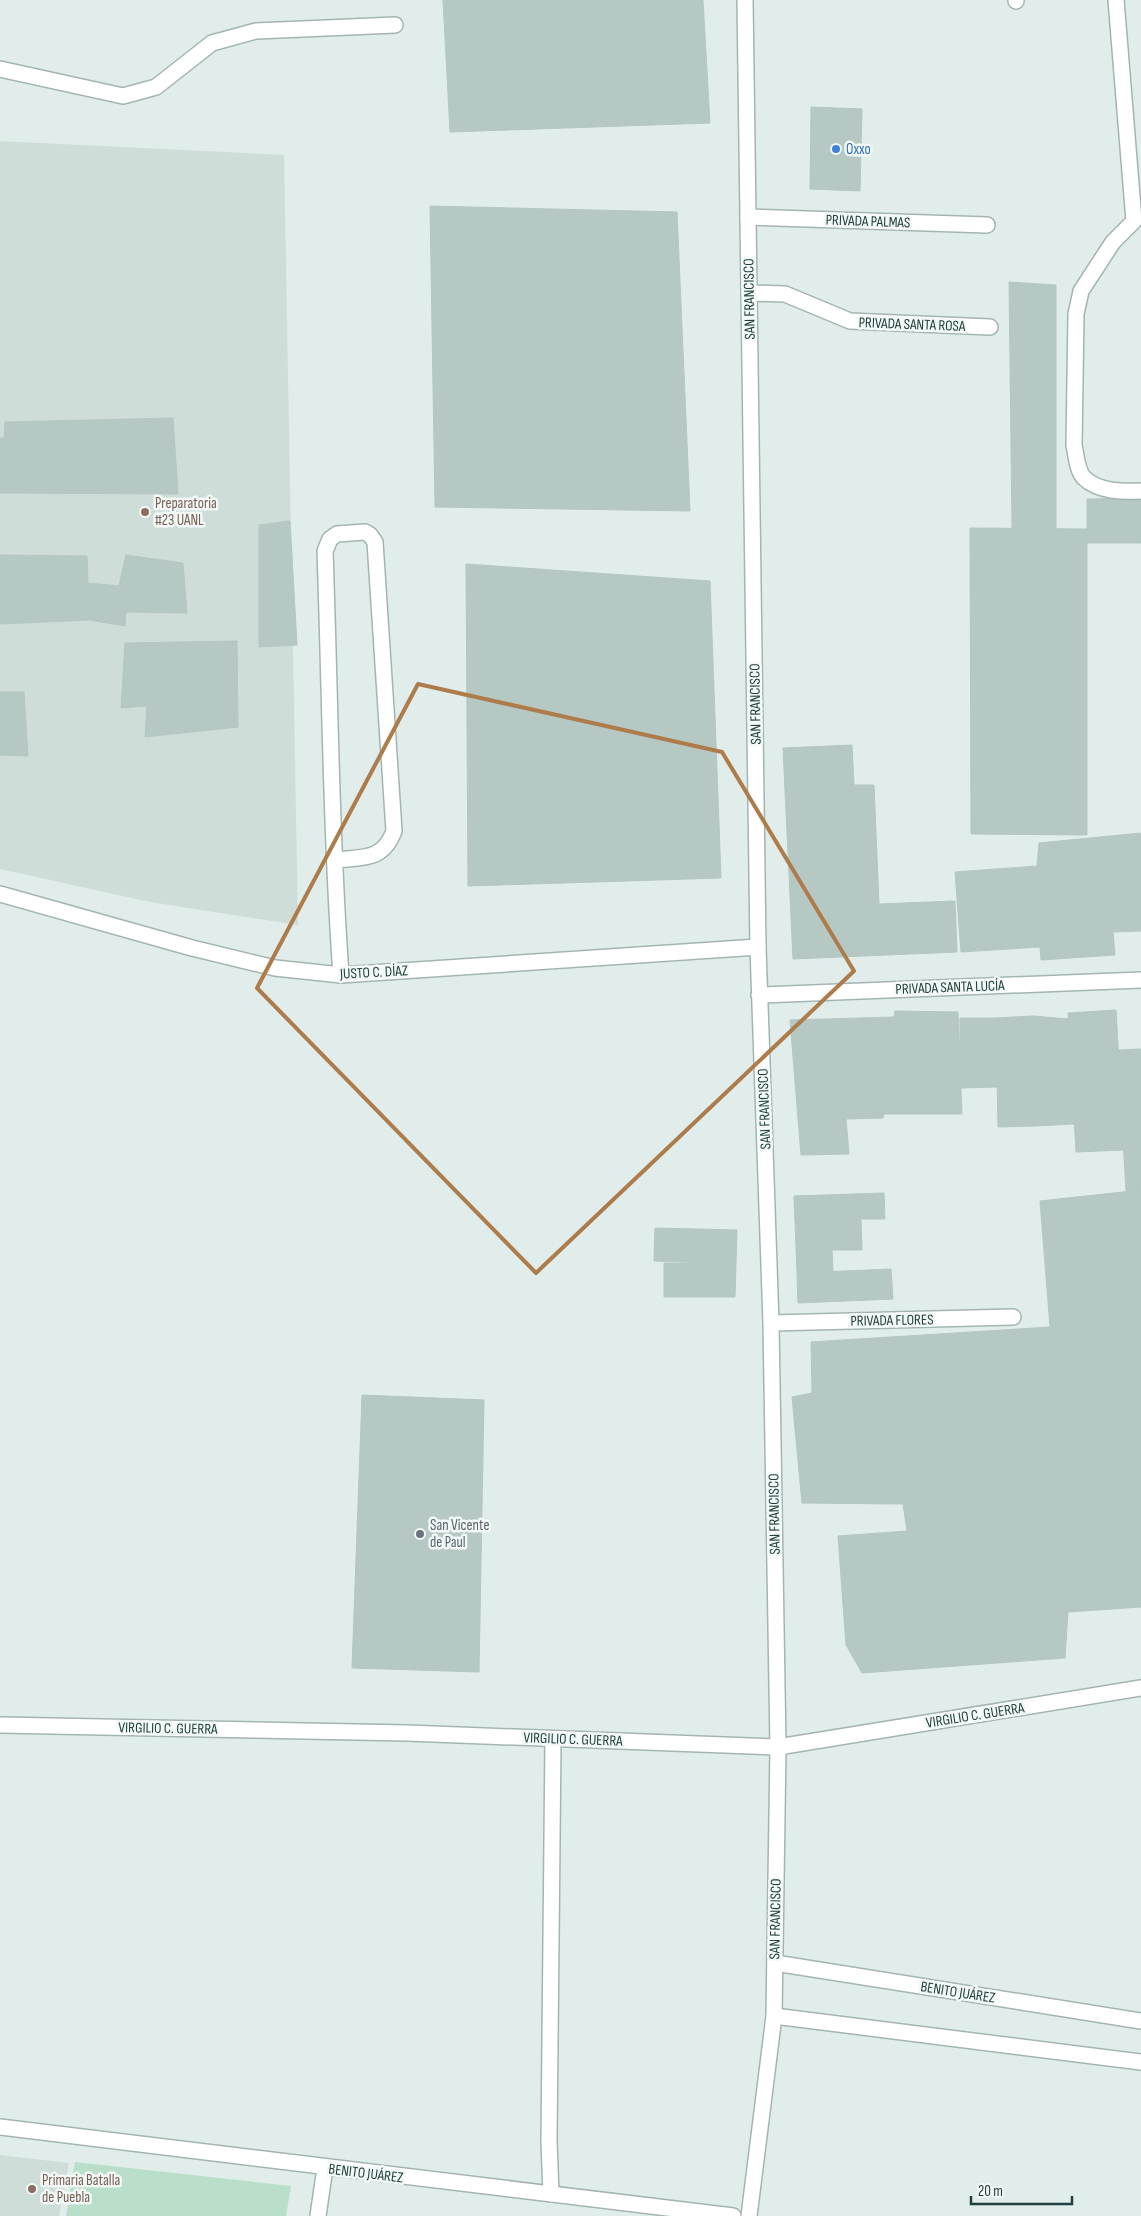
<svg xmlns="http://www.w3.org/2000/svg" width="1141" height="2216" font-family="'Sofia Sans Condensed',sans-serif">
<style>
.built{fill:#cfddd9}
.green{fill:#b9dfcb}
.building{fill:#b6c8c4;stroke:#b3c7c3}
.lines{fill:none;stroke-linecap:round;stroke-linejoin:round}
.service-casing{stroke:#a3b5b3;stroke-width:18}
.minor-casing{stroke:#a3b5b3;stroke-width:18}
.tertiary-casing{stroke:#a3b5b3;stroke-width:18}
.service{stroke:#fff;stroke-width:15}
.minor{stroke:#fff;stroke-width:15}
.tertiary{stroke:#fff;stroke-width:15}
.marked{fill:none;stroke:#ae7c4a;stroke-width:4;stroke-linejoin:round}
.shop-dot{fill:#3f7fe0;stroke:#f2f9f7;stroke-width:2}
.education-dot{fill:#8d6e63;stroke:#f2f9f7;stroke-width:2}
.worship-dot{fill:#6b7280;stroke:#f2f9f7;stroke-width:2}
.labels{text-anchor:middle;stroke-width:5;stroke-linejoin:round;paint-order:stroke}
.shop-label{font-size:15px;fill:#366cbe;stroke:#f2f9f7;text-anchor:start}
.street-label{font-size:15px;fill:#203f3d;stroke:#f2f9f7}
.education-label{font-size:15px;fill:#785e54;stroke:#f2f9f7;text-anchor:start}
.worship-label{font-size:15px;fill:#5b616d;stroke:#f2f9f7;text-anchor:start}
</style>
<rect width="100%" height="100%" fill="#e1edea"/>
<g class="built">
<polygon points="0,141 284,155 298,925 150,902 0,869"/>
<polygon points="0,2155 69,2163 59,2216 0,2216"/>
</g>
<polygon class="green" points="75,2162 291,2186 286,2216 66,2216"/>
<g class="building">
<polygon points="443,0 703,0 710,123 450,132"/>
<polygon points="811,107 862,109 860,191 810,189"/>
<polygon points="430,206 677,212 690,511 435,507"/>
<polygon points="1009,282 1056,285 1056,528 1012,528"/>
<polygon points="173,418 178,494 0,493 0,438 4,438 5,422"/>
<polygon points="1141,498 1141,543 1087,543 1087,499"/>
<polygon points="290,521 297,645 259,647 259,525"/>
<polygon points="970,528 1087,529 1087,835 971,834"/>
<polygon points="0,555 87,556 88,583 119,586 126,555 183,563 187,613 126,612 125,626 89,620 0,624"/>
<polygon points="466,564 710,581 721,878 468,886"/>
<polygon points="237,641 238,727 145,737 147,706 121,708 125,643"/>
<polygon points="0,692 24,692 28,756 0,755"/>
<polygon points="852,745 854,785 874,785 879,904 955,901 957,952 793,959 783,748"/>
<polygon points="1141,833 1141,931 1113,932 1115,955 1041,960 1040,947 961,952 955,872 1037,866 1039,843"/>
<polygon points="1116,1010 1124,1150 1076,1152 1068,1013"/>
<polygon points="895,1011 958,1012 962,1114 884,1114 883,1118 846,1119 849,1154 801,1155 790,1020 894,1017"/>
<polygon points="1033,1016 1068,1019 1074,1124 1036,1126"/>
<polygon points="1033,1016 1036,1126 998,1127 996,1018"/>
<polygon points="960,1018 996,1018 997,1087 960,1088"/>
<polygon points="1141,1049 1141,1190 1126,1191 1118,1050"/>
<polygon points="1141,1190 1141,1607 1068,1612 1065,1658 862,1673 846,1645 838,1536 907,1531 903,1504 802,1503 792,1397 812,1393 811,1342 1050,1327 1040,1201"/>
<polygon points="884,1193 885,1219 861,1219 862,1250 832,1250 833,1272 797,1273 794,1196"/>
<polygon points="655,1228 737,1230 736,1264 654,1261"/>
<polygon points="664,1263 736,1264 735,1297 664,1297"/>
<polygon points="891,1269 893,1299 798,1303 797,1273"/>
<polygon points="362,1395 484,1400 479,1672 352,1668"/>
</g>
<g class="lines">
<defs>
<g id="service">
<path d="M 1116,0 L 1134,221 L 1113,242 L 1081,291 L 1076,314 L 1074,445 C 1076,454 1077,471 1084,478 C 1099,492 1123,492 1141,491"/>
<polyline points="1016,1 1016,0"/>
<polyline points="0,69 123,96 156,87 212,43 256,31 395,25"/>
<polyline points="748,217 987,225"/>
<polyline points="749,293 785,294 850,321 990,327"/>
<path d="M 335,860 C 363,857 383,861 394,831 L 375,542 L 370,535 L 365,532 L 337,534 L 330,539 L 325,551 C 330,693 331,834 341,975"/>
<polyline points="551,2194 549,2141 553,1739"/>
</g>
<g id="minor">
<polyline points="0,894 192,948 275,968 341,975 758,947"/>
<polyline points="759,995 1141,980"/>
<polyline points="771,1323 1013,1317"/>
<polyline points="0,1725 407,1733 778,1747 1141,1688"/>
</g>
<g id="tertiary">
<polyline points="745,0 758,947 771,1323 778,1747 774,2016 749,2216"/>
<polyline points="775,1963 1141,2021"/>
<polyline points="774,2016 1141,2062"/>
<polyline points="0,2127 733,2216"/>
<polyline points="318,2216 325,2168"/>
</g>
</defs>
<use href="#service" class="service-casing"/>
<use href="#minor" class="minor-casing"/>
<use href="#tertiary" class="tertiary-casing"/>
<use href="#service" class="service"/>
<use href="#minor" class="minor"/>
<use href="#tertiary" class="tertiary"/>
</g>
<path class="marked" d="M 418,684 L 722,752 L 854,971 L 536,1273 L 257,988 Z"/>
<circle class="shop-dot" cx="836" cy="149" r="5"/>
<g class="education-dot">
<circle cx="145" cy="512" r="5"/>
<circle cx="32" cy="2189" r="5"/>
</g>
<circle class="worship-dot" cx="420" cy="1534" r="5"/>
<g class="labels">
<g class="shop-label">
<text x="846" y="154">Oxxo</text>
</g>
<g class="street-label">
<text transform="translate(868 221) rotate(2)" y="5">PRIVADA PALMAS</text>
<text transform="translate(749 299) rotate(-91)" y="5">SAN FRANCISCO</text>
<text transform="translate(912 324) rotate(2)" y="5">PRIVADA SANTA ROSA</text>
<text transform="translate(755 704) rotate(-91)" y="5">SAN FRANCISCO</text>
<text transform="translate(374 972) rotate(-3)" y="5">JUSTO C. DÍAZ</text>
<text transform="translate(950 987) rotate(-2)" y="5">PRIVADA SANTA LUCÍA</text>
<text transform="translate(764 1109) rotate(-92)" y="5">SAN FRANCISCO</text>
<text transform="translate(892 1320) rotate(-1)" y="5">PRIVADA FLORES</text>
<text transform="translate(774 1514) rotate(-91)" y="5">SAN FRANCISCO</text>
<text transform="translate(975 1715) rotate(-9)" y="5">VIRGILIO C. GUERRA</text>
<text transform="translate(168 1728) rotate(1)" y="5">VIRGILIO C. GUERRA</text>
<text transform="translate(573 1739) rotate(2)" y="5">VIRGILIO C. GUERRA</text>
<text transform="translate(775 1919) rotate(-89)" y="5">SAN FRANCISCO</text>
<text transform="translate(958 1992) rotate(9)" y="5">BENITO JUÁREZ</text>
<text transform="translate(366 2173) rotate(7)" y="5">BENITO JUÁREZ</text>
</g>
<g class="education-label">
<text x="155" y="508">Preparatoria<tspan x="155" dy="17">#23 UANL</tspan></text>
<text x="42" y="2185">Primaria Batalla<tspan x="42" dy="17">de Puebla</tspan></text>
</g>
<g class="worship-label">
<text x="430" y="1530">San Vicente<tspan x="430" dy="17">de Paul</tspan></text>
</g>
</g>
<path d="M971 2196v8h101v-8" fill="none" stroke="#203f3d" stroke-width="2.5"/>
<text x="978" y="2196" font-size="15" fill="#203f3d" stroke="#f2f9f7" stroke-width="4" paint-order="stroke">20 m</text>
</svg>
